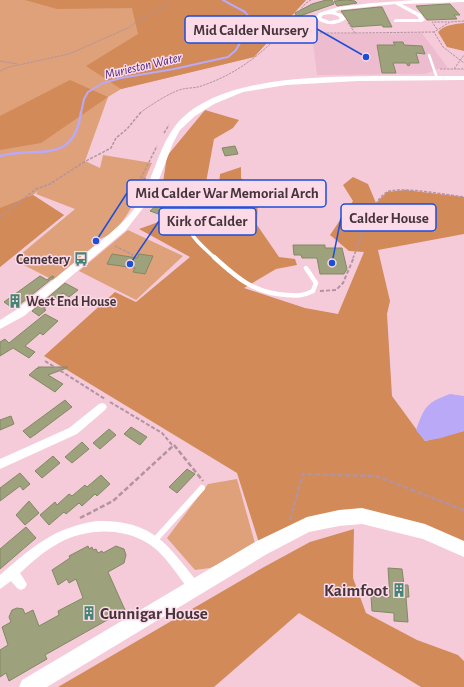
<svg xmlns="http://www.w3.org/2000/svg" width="464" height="687" font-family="'Alegreya Sans',sans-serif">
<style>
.built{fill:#eebccf}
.green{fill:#dea179}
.forest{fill:#d28a59}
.water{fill:#baa9f6}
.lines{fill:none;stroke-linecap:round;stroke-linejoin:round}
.stream-far1{stroke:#baa9f6;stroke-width:2}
.stream{stroke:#baa9f6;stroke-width:2.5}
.building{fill:#9da27d;stroke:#838864}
.path-far3{stroke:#b3939f;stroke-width:1;stroke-dasharray:2.5 1;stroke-linecap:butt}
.path-far2{stroke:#b3939f;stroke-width:1.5;stroke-dasharray:3 1.5;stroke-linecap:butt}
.path-far1{stroke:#b3939f;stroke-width:2;stroke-dasharray:4 2;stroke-linecap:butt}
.path{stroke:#b3939f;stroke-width:2.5;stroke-dasharray:5 2.5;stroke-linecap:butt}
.service-far3{stroke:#fff;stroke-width:2.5}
.service-far2{stroke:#fff;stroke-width:3.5}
.service-far1{stroke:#fff;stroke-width:4.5}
.service{stroke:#fff;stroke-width:6}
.minor{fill:#fff;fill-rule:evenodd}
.tertiary{fill:#fff;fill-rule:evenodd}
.secondary{fill:#fff;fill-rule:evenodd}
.labels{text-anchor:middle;stroke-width:3;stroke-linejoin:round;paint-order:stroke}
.far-water-label{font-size:13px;font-style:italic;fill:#45277e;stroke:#fddae7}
.poi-label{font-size:14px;font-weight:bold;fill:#45353b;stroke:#fddae7;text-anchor:end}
.near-poi-label{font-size:17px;font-weight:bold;fill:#45353b;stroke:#fddae7;text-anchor:end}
.leader{fill:none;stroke:#1d4ed8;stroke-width:1.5}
.callout-dot{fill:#1d4ed8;stroke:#fddae7;stroke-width:1.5}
.callout{fill:#fddae7;stroke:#1d4ed8;stroke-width:1.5}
.callout-label{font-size:15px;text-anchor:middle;font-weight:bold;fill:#45353b}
</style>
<rect width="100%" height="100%" fill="#f5cbda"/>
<polygon class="built" points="422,33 448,68 438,69 425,74 317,75 312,34"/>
<g class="green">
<path d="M 0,0 L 306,0 L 254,57 L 121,89 L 108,97 L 85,161 L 100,168 L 103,155 L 152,163 C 141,187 132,214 112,233 C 106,237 101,238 96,241 L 95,245 L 53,280 L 14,260 L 75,209 L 36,194 L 38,191 L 33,195 L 64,215 L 0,267 Z"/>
<polygon points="128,230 183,256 136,300 79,271"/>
<polygon points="237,479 256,547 210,568 195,570 167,538 208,484"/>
</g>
<g class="forest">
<polygon points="25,0 306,0 254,57 121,89 86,66 138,34 132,8 57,9"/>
<path d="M 464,23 L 464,51 L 447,47 L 438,32 C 444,25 455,24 464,23 Z"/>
<polygon points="70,80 108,97 41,143 0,150 0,116"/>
<polygon points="205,110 239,120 233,128 214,139 205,188 213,190 219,185 220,174 241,167 241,178 258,194 257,225 279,257 295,259 297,265 276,269 244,288 305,308 338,314 364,252 349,251 330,235 353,201 343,185 353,177 368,184 376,203 387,192 405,190 464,197 464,234 378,250 390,301 387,314 392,396 425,441 464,431 464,549 362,516 260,546 237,473 44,356 115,292 136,302 190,257 139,229 164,220 192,217 187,194 162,189 167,156"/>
<polygon points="33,195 64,215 0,267 0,208"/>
<polygon points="354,529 353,578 366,613 417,640 458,655 464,661 464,687 421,687 299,613 214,687 58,687 264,567 310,542"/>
</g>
<path class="water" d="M 450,394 L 464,396 L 464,431 L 441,438 L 425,441 L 416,430 C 425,406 426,403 450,394 Z"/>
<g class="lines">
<polyline class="stream-far1" points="81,113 84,99 88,92 103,83 121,78 174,69 228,57 236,50 252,21 245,12 223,0"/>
<path class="stream" d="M 0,156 C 38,146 74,166 81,112"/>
</g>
<g class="building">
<polygon points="326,0 332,0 334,4 297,17 295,13 312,4"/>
<polygon points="346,0 355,1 357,3 337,6 334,1"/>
<polygon points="448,4 450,4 460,15 454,15 457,19 427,20 416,6"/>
<polygon points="379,7 382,7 392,27 383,27 382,25 352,27 341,11"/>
<polygon points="393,42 403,42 404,45 422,46 425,54 416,53 419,63 409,63 410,65 408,66 406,63 393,63 396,73 382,73 377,45 395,45"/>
<polygon points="235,146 238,154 225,156 222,148"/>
<polygon points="157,205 167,210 161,215 150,211"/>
<polygon points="293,245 325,245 325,248 342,248 347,269 344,274 320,274 317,258 302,258 301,255 294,255"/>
<polygon points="112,254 137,258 139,254 153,256 145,274 133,272 135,268 107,264"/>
<polygon points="40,276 47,280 52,276 54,277 14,309 4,302"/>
<polygon points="65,283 78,290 69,297 63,293 44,309 46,310 39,316 32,311"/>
<polygon points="45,314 58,321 43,335 40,333 25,346 35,352 29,358 13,348 0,356 0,342 5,339 9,343"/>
<polygon points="38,367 67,367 67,368 48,375 63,384 55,392 29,375 37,368 38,369"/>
<polygon points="65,400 72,407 36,434 30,438 23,431"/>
<polygon points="11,416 14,424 0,430 0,420"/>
<polygon points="131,427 147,437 140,445 124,434"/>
<polygon points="109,429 116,435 100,449 93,443"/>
<polygon points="82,442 89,449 72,463 65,457"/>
<polygon points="53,456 60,463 42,478 35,471"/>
<polygon points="187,469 195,474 177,493 169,487"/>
<polygon points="20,473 30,484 23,490 20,486 0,501 0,488"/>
<polygon points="101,475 110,484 97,496 95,494 82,506 79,503 66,514 64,512 49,525 40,515 55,502 57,505 69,494 72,496 85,485 87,487"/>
<polygon points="29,501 39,513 25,525 16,515"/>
<polygon points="26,527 36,538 0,569 0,549"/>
<polygon points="88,546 89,549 92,547 93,550 96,549 98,553 102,551 103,553 116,546 124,549 126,555 124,563 108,572 125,610 45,655 47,659 9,681 6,673 0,677 0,650 8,645 2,627 11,622 9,617 12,610 17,608 23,609 25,614 33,610 39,626 59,615 58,611 83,598 76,579 69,583 67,579 58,585 52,570 70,558 69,556"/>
<polygon points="388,568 402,569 404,585 408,585 409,597 406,597 408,622 394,621 394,613 372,611 371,596 390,597"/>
</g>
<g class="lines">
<g class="path-far3">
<polyline points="311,0 306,3 293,18 301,30 308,33 355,33 348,23"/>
<polyline points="464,21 450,22 434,32 443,47 464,63"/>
<polyline points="437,29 432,22 449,22"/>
<polyline points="355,33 434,32"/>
<polyline points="0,61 18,64"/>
<polyline points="440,69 464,69"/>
<polyline points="454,69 464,55"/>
<polyline points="0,71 9,67 69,54 128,28 143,17 163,8 172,0"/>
<path d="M 140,113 C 149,106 172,91 183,89 C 187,88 193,88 198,87 C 237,75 269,50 293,18"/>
</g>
<g class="path-far2">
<polyline points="164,133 169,125"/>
<polyline points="146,179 141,178 157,146"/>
<polyline points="0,217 36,189 50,184 84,162 111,148 116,138 127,129 141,112"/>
<polyline points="115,246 133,255"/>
<path d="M 353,258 C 360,242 371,201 387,192 C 399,186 449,195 464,197"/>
</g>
<g class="path-far1">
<polyline points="320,291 336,290 343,283 354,257"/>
<polyline points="45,361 105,399"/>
<polyline points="110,402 162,433 173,446"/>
</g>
<g class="path">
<polyline points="174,445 203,481"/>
<polyline points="80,518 113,501 174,445"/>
<polyline points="290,520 303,474 376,476 464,510"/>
</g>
<polyline class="service-far3" points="429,55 437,78"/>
<path class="service-far2" d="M 151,190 L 183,201 C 188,235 190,235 215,258"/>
<path class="service-far1" d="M 214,257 C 237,278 254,293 286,295 C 297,296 303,296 313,291 L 316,283 L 306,268"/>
<polyline class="service" points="155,540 202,488"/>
<g class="minor">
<path d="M 415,0 L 464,0 L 464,2 L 402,4 L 421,14 L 425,20 L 422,22 L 394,22 L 394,20 L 396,19 L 419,19 L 417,16 L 395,4 L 339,10 L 335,12 L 342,14 L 346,19 C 337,26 324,26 316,18 L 319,13 L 338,7 L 372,3 ZM 331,14 L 338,16 L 340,19 L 330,21 L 321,18 L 323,15 Z"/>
<polygon points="102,403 105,404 107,407 105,410 77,434 0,469 0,459 69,428 99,404"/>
<path d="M 97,521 C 153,520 167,544 199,584 L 201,588 L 199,592 L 195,594 L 191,592 C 178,577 166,555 149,544 C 123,527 86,528 59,543 C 44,551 32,562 20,573 L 27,584 L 25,588 L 21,590 L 17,588 L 11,581 L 0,589 L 0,575 C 31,548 54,527 97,521 Z"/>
</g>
<path class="tertiary" d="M 380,76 L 464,76 L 464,80 L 358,81 L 286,85 L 243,92 L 214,104 L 195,116 L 180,130 L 173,143 L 153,195 L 126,230 L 24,316 L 0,329 L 0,320 L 16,310 C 40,291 63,272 86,253 C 102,240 118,228 131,213 C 152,188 155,155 173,129 C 211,75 320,77 380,76 Z"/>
<polygon class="secondary" points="362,508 425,524 464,541 464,557 423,539 362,524 339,526 309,532 267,554 47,687 19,687 22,680 255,542 307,517 339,510"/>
</g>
<defs>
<symbol id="bus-bare" viewBox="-9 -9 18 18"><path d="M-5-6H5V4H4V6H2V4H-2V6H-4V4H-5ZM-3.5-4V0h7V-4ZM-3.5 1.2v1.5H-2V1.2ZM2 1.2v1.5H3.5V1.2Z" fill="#438472" stroke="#fddae7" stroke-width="2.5" paint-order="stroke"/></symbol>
<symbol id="building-bare" viewBox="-9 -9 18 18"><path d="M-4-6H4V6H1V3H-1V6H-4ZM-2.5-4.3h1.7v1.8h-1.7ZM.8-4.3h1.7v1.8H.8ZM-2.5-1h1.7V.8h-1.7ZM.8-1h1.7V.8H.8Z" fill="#438472" stroke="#fddae7" stroke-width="2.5" paint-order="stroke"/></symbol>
</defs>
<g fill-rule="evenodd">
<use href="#bus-bare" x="71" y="249" width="20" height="20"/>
<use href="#building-bare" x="5" y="291" width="20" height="20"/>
<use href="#building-bare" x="389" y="580" width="20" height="20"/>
<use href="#building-bare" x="79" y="603" width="20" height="20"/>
</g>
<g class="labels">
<g class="far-water-label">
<text transform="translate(143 65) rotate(-13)" y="5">Murieston Water</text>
</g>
<g class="poi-label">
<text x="70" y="264">Cemetery</text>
<text x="26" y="306" text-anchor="start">West End House</text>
</g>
<g class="near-poi-label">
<text x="388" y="596">Kaimfoot</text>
<text x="100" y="619" text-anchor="start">Cunnigar House</text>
</g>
</g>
<path class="leader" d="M366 57L317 29M96 241L127 193M332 263L341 218M130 264L159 221"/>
<g class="callout-dot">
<circle cx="366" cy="57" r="4"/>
<circle cx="96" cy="241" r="4"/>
<circle cx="332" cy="263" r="4"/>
<circle cx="130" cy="264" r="4"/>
</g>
<g class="callout">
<rect x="185" y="16" width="132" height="27" rx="4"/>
<rect x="127" y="180" width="199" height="27" rx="4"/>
<rect x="341" y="204" width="95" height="27" rx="4"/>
<rect x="159" y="208" width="97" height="27" rx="4"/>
</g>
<g class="callout-label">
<text x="251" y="35">Mid Calder Nursery</text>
<text x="227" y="198">Mid Calder War Memorial Arch</text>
<text x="389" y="223">Calder House</text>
<text x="207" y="226">Kirk of Calder</text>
</g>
</svg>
